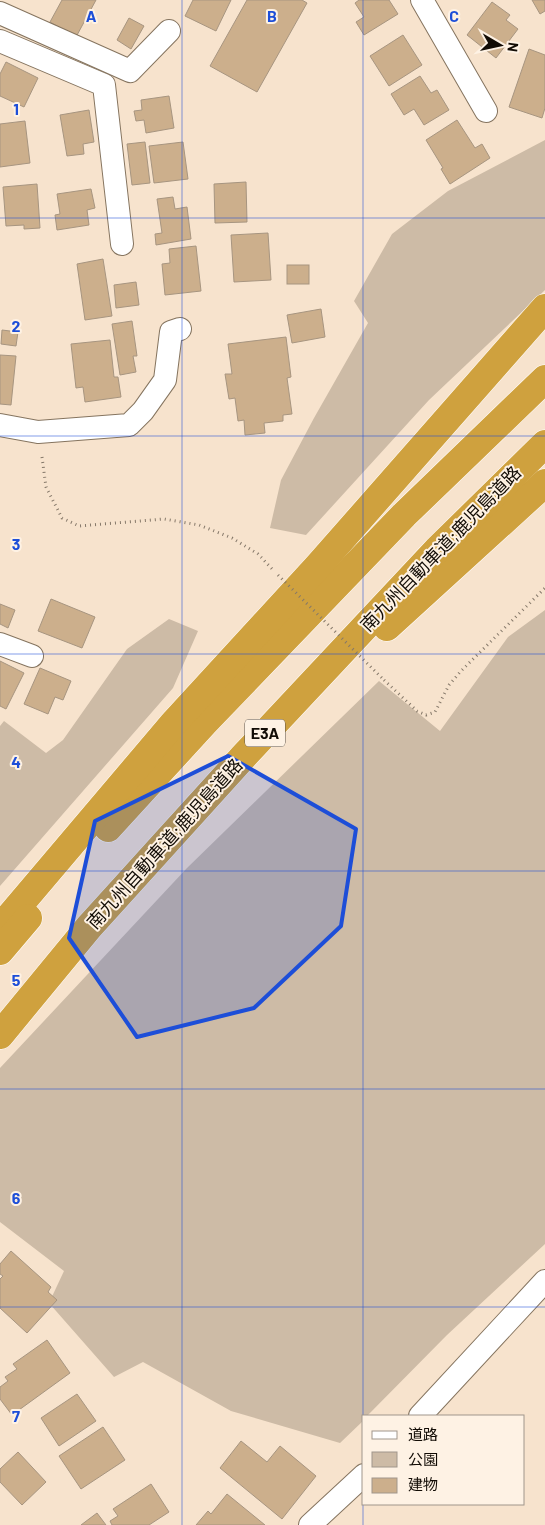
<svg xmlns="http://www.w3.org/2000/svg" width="545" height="1525" font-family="Barlow,'Noto Sans JP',sans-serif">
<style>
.green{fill:#cdbba6}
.building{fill:#ccaf8c;stroke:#a79580}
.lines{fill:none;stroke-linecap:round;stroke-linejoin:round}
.street-casing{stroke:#85745f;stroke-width:24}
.highway-casing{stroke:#fff;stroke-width:29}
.path{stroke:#857869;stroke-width:3;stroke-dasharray:1 4;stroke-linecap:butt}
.street{stroke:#fff;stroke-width:22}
.highway{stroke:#cfa13e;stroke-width:28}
.path-bridge{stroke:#857869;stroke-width:3;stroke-dasharray:1 4;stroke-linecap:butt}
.marked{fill:#1d4ed8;fill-opacity:0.2;stroke:#1d4ed8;stroke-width:4;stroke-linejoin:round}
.grid{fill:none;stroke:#1d4ed8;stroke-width:1;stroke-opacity:0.55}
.labels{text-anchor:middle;stroke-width:4;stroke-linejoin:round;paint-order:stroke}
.shield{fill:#fef2e4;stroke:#595148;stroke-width:1}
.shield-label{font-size:16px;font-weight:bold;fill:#120c05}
.street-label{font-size:18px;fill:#120c05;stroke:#fef2e4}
.grid-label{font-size:16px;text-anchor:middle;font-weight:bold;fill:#1d4ed8;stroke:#fef2e4;stroke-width:4;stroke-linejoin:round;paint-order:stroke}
</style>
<rect width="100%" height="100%" fill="#f7e3cd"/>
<g class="green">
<polygon points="545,140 545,290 429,400 306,535 270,528 281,480 314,418 368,323 354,301 392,234 448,191"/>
<polygon points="545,610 545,1244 447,1335 367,1416 364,1416 364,1420 340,1443 231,1411 143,1362 114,1377 49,1303 64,1271 0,1222 0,1068 187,868 379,681 440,731 508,637"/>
<polygon points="169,619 198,631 173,688 0,886 0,726 4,721 46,753 63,740 127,649"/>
</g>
<g class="building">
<polygon points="62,0 96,0 76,37 50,22"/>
<polygon points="193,0 231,0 216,31 185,16"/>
<polygon points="247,0 302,0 307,3 257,92 210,66"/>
<polygon points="359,0 389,0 398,14 364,35 356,22 364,17 355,3"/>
<polygon points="532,0 545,0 545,11 540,14"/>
<polygon points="492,2 510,15 506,20 518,29 496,58 467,35"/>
<polygon points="129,18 144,26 131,49 117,40"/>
<polygon points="403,35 422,65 389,86 370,56"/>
<polygon points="529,49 545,55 545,108 542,118 509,107"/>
<polygon points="6,62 38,78 24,107 0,96 0,74"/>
<polygon points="420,76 431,93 437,90 449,110 424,125 414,109 404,115 391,94"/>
<polygon points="169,96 174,128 146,133 144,120 136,121 134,111 142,110 141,100"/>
<polygon points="89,110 94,142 83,144 84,154 67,156 60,115"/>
<polygon points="457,120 475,148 482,144 490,158 450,184 441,169 443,168 426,140"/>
<polygon points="25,121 30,163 0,167 0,124"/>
<polygon points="145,142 150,183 132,185 127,144"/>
<polygon points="183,142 188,179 154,183 149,146"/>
<polygon points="246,182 247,222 215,223 214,184"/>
<polygon points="37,184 40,228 24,229 24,225 6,226 3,187"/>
<polygon points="91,189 95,208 87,210 89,225 57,230 55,215 60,214 57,194"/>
<polygon points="173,197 175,209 187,207 191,239 156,245 155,234 162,233 157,199"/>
<polygon points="268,233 271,280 234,282 231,235"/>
<polygon points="196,246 201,291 165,295 162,264 170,263 169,249"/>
<polygon points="103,259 112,316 85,320 77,264"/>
<rect x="287" y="265" width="22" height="19"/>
<polygon points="136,282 139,305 116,308 114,285"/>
<polygon points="321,309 325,337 292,343 287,315"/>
<polygon points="132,321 137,356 133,356 136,372 120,375 112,324"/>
<polygon points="2,330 18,332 16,346 1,344"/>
<polygon points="286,337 291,377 287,378 292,414 283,415 283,421 264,423 265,433 245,435 244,420 238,421 235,398 229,399 225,374 232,374 228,344"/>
<polygon points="110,340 114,377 118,377 121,397 85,402 83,387 76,388 71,344"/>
<polygon points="0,355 16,356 11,405 0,404"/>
<polygon points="51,599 95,617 82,648 38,631"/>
<polygon points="0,604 15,610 8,628 0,624"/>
<polygon points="0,661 24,673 6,709 0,706"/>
<polygon points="40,668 71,681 63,700 55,697 48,714 24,704"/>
<polygon points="11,1251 51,1287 48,1292 57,1300 27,1333 0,1308 0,1279 3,1276 0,1274 0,1264"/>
<polygon points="47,1340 70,1373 12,1415 0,1399 0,1387 8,1381 5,1377 17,1369 13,1364"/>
<polygon points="77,1394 96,1421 59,1446 41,1418"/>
<polygon points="103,1427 125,1460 81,1489 59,1456"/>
<polygon points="241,1441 267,1462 280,1446 316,1476 282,1519 220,1468"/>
<polygon points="18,1452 46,1482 22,1505 0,1482 0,1469"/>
<polygon points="151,1484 169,1512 149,1525 112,1525 110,1521 118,1516 113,1509"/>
<polygon points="227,1494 265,1525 196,1525 208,1511 211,1514"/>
<polygon points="97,1513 106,1525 81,1525"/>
</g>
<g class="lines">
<defs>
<g id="street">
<polyline points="422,0 486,111"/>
<polyline points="0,13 130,71 169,31"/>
<polyline points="0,41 104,85 122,244"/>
<polyline points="0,425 38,432 129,425 143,411 165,380 171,332 180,329"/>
<polyline points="0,644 32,656"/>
<polyline points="420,1416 545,1281"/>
<polyline points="310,1525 364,1475"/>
</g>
<g id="highway">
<polyline points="387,627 545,483"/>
<polyline points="108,828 205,722 404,515 545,379"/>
<polyline points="0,928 172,725 318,566 545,308"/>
<polyline points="0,951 28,918"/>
<polyline points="0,1035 89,927 243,757 437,550 545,444"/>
</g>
</defs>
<use href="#street" class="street-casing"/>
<use href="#highway" class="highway-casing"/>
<g class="path">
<polyline points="42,457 46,487 62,518 79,526 164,519 199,525 232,538 258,554 274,571"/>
<polyline points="384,680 417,711 426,715 435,712 449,685 461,671 545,588"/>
</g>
<use href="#street" class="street"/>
<use href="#highway" class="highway"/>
<polyline class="path-bridge" points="278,575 384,680"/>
</g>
<path class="marked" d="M 228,756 L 356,829 L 341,926 L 254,1008 L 137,1037 L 69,938 L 95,821 Z"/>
<path class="grid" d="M 182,0 L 182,1525M 363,0 L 363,1525M 0,218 L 545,218M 0,436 L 545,436M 0,654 L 545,654M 0,871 L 545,871M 0,1089 L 545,1089M 0,1307 L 545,1307"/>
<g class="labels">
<rect class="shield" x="245" y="719.5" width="40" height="27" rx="4"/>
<g class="shield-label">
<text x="265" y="739">E3A</text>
</g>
<g class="street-label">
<text transform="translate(441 549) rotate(-46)" y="6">南九州自動車道;鹿児島道路</text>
<text transform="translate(165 844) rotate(-48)" y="6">南九州自動車道;鹿児島道路</text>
</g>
</g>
<g class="grid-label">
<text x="91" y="22">A</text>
<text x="272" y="22">B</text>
<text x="454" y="22">C</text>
<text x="16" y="115">1</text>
<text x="16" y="332">2</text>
<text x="16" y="550">3</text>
<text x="16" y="768">4</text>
<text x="16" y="986">5</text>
<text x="16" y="1204">6</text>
<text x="16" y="1422">7</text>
</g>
<rect x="362" y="1415" width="162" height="90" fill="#fef2e4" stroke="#a0968b"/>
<rect x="372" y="1431" width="25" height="8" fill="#ffffff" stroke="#a0968b"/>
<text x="408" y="1440" font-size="15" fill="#120c05">道路</text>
<rect x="372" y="1452" width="25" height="15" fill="#cdbba6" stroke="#a0968b"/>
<text x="408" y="1465" font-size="15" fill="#120c05">公園</text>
<rect x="372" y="1478" width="25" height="15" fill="#ccaf8c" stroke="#a0968b"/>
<text x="408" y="1490" font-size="15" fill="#120c05">建物</text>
<g transform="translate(500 45) rotate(99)" stroke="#fef2e4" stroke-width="4" paint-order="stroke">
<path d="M0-4L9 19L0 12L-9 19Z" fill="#120c05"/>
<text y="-8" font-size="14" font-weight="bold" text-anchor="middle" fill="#120c05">N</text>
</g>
</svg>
